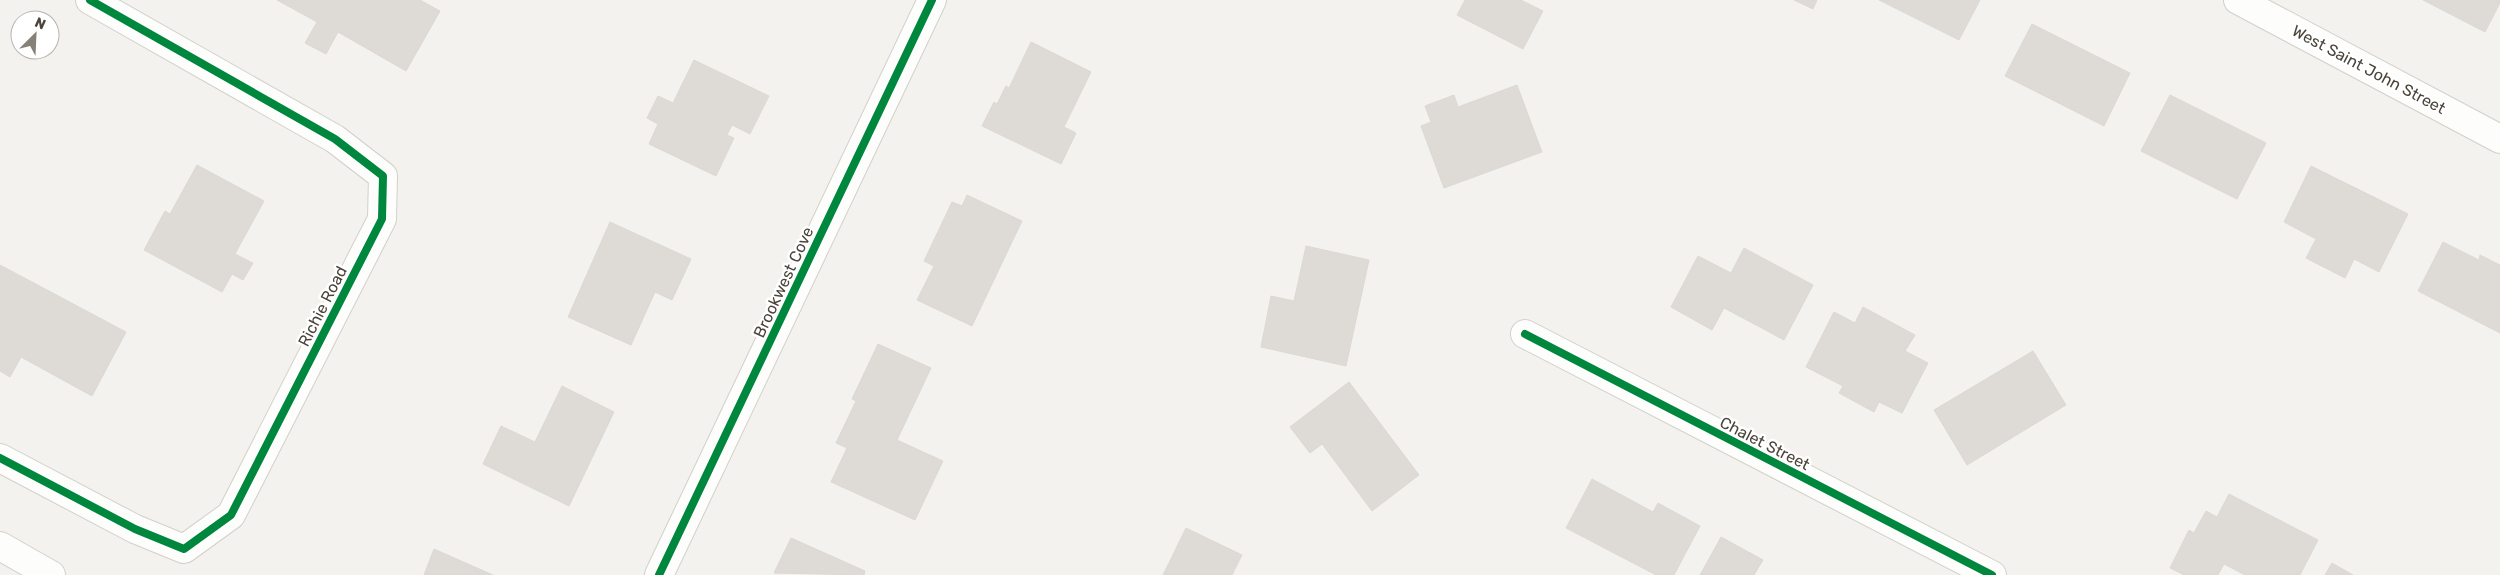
<svg xmlns="http://www.w3.org/2000/svg" width="2500" height="575" font-family="Rubik,sans-serif">
<style>
.building{fill:#dedbd6;stroke:#dcd9d4}
.lines{fill:none;stroke-linecap:round;stroke-linejoin:round}
.street-casing{stroke:#d2d0cb;stroke-width:30}
.street{stroke:#fdfdfc;stroke-width:28}
.cycleway-casing{stroke:#fff;stroke-width:11}
.cycleway{stroke:#00873e;stroke-width:8}
.labels{text-anchor:middle;stroke-width:5;stroke-linejoin:round;paint-order:stroke}
.street-label{font-size:16px;fill:#4b4439;stroke:#fff}
</style>
<rect width="100%" height="100%" fill="#f4f2ee"/>
<g class="building">
<polygon points="277,0 420,0 440,11 406,71 338,32 326,54 305,43 317,22"/>
<polygon points="1465,0 1521,0 1543,11 1523,49 1457,15"/>
<polygon points="1794,0 1817,0 1813,9"/>
<polygon points="1879,0 1980,0 1959,40"/>
<polygon points="2423,0 2500,0 2500,3 2485,32"/>
<polygon points="2032,24 2130,73 2104,126 2005,76"/>
<polygon points="1031,42 1091,72 1064,127 1076,133 1061,164 982,126 994,102 997,104 1006,86 1009,88"/>
<polygon points="694,60 769,96 750,134 732,125 727,135 734,138 716,176 649,144 658,124 647,118 658,96 673,103"/>
<polygon points="1517,85 1542,152 1444,188 1421,126 1431,122 1425,106 1454,95 1458,107"/>
<polygon points="2170,95 2266,143 2237,199 2141,151"/>
<polygon points="197,165 264,201 235,254 253,263 243,280 232,274 222,292 144,250 165,211 170,214"/>
<polygon points="2311,166 2408,214 2379,272 2354,259 2345,278 2306,258 2316,239 2284,222"/>
<polygon points="967,195 1022,221 972,326 917,300 934,266 924,261 952,202 962,206"/>
<polygon points="610,222 691,259 672,300 655,292 631,345 568,317"/>
<polygon points="2443,242 2479,260 2480,255 2500,265 2500,333 2418,291"/>
<polygon points="1306,246 1369,260 1346,366 1261,347 1271,296 1294,301"/>
<polygon points="1744,248 1813,285 1784,340 1724,308 1712,330 1671,307 1698,256 1731,273"/>
<polygon points="0,265 126,332 92,396 21,357 10,377 0,371"/>
<polygon points="1863,307 1915,335 1905,351 1928,363 1902,413 1879,402 1874,412 1839,393 1843,386 1806,367 1834,312 1855,323"/>
<polygon points="878,344 931,368 897,440 943,461 915,520 831,482 847,448 836,443 856,401 852,399"/>
<polygon points="2033,351 2066,405 1967,465 1934,410"/>
<polygon points="1349,382 1419,475 1372,511 1322,444 1310,453 1290,427"/>
<polygon points="562,386 614,412 569,506 483,464 501,426 535,442"/>
<polygon points="1592,479 1653,512 1658,503 1700,526 1674,575 1656,575 1566,528"/>
<polygon points="2229,494 2318,540 2300,575 2245,575 2224,564 2218,575 2184,575 2170,568 2189,530 2194,533 2206,511 2217,517"/>
<polygon points="1186,528 1242,555 1232,575 1163,575"/>
<polygon points="1721,537 1763,560 1754,575 1700,575"/>
<polygon points="791,538 865,571 864,575 774,573"/>
<polygon points="434,549 493,575 424,575"/>
<polygon points="2332,563 2353,575 2325,575"/>
</g>
<g class="lines">
<defs>
<g id="street">
<polyline points="2238,0 2500,139"/>
<polyline points="1525,334 1992,575"/>
<polyline points="0,458 135,529 184,549 231,515 382,219 383,176 335,139 90,0"/>
<polyline points="0,546 51,575"/>
<polyline points="659,575 932,0"/>
</g>
</defs>
<use href="#street" class="street-casing"/>
<use href="#street" class="street"/>
<defs>
<g id="cycleway">
<polyline points="1525,334 1992,575"/>
<polyline points="0,458 135,529 184,549 231,515 382,219 383,176 335,139 90,0"/>
<polyline points="659,575 932,0"/>
</g>
</defs>
<use href="#cycleway" class="cycleway-casing"/>
<use href="#cycleway" class="cycleway"/>
</g>
<g class="labels">
<g class="street-label">
<text transform="translate(2369 69) rotate(28)" y="6">West Saint John Street</text>
<text transform="translate(783 282) rotate(-65)" y="6">Brookwest Cove</text>
<text transform="translate(322 306) rotate(-63)" y="6">Richie Road</text>
<text transform="translate(1765 443) rotate(27)" y="6">Chalet Street</text>
</g>
</g>
<g transform="translate(35 35) rotate(24)"><circle r="24" fill="#ffffff" stroke="#b7b4b0"/>
<path d="M0-4L9 19L0 12L-9 19Z" fill="#868178"/>
<text y="-8" font-size="14" font-weight="bold" text-anchor="middle" fill="#4b4439">N</text>
</g>
</svg>
